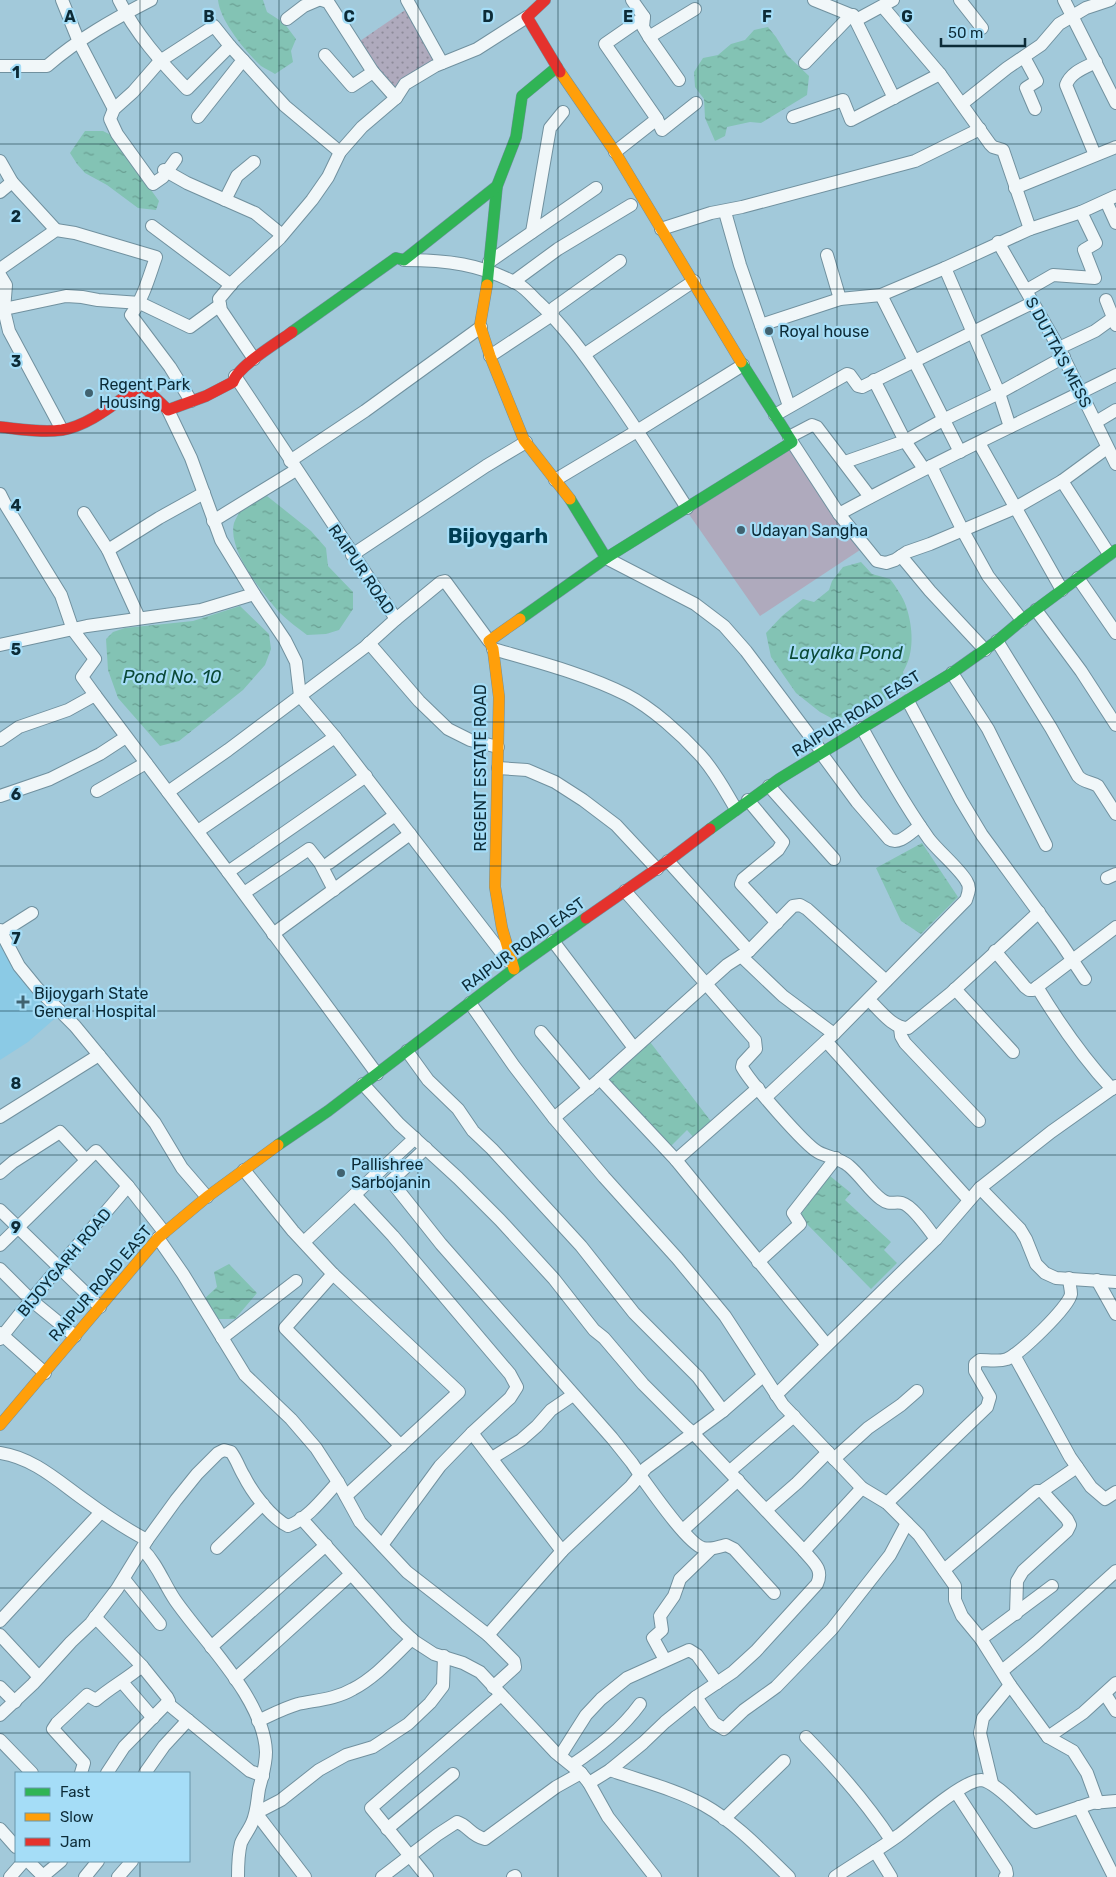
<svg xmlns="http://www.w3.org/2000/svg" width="1116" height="1877" font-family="Rubik,sans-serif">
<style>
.built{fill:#8bcae5}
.park{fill:url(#park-dots)}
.garden{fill:#afaabd}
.water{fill:url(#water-ripples)}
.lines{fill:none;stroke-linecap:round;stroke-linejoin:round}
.street-casing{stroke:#71919f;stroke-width:14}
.fast-casing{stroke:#71919f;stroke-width:12}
.slow-casing{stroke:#71919f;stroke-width:12}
.jam-casing{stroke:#71919f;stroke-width:12}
.street{stroke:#f1f7f9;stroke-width:12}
.fast{stroke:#30b455;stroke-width:11}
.slow{stroke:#ff9f0a;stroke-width:11}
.jam{stroke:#e5322d;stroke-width:11}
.grid{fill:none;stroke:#0c2b37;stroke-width:1;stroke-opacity:0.55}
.poi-dot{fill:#406270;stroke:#a5ddf7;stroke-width:2}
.labels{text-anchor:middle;stroke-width:4.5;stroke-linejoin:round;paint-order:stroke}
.poi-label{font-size:16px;fill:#0c2b37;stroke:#a5ddf7;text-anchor:start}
.street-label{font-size:16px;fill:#0c2b37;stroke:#a5ddf7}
.water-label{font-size:18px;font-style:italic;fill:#0b4937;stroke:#a5ddf7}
.district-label{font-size:21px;font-weight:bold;fill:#003e53;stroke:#a5ddf7}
.grid-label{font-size:16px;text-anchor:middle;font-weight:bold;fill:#0c2b37;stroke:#a5ddf7;stroke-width:4.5;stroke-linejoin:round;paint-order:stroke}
</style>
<defs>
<pattern id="park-dots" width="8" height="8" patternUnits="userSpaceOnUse" patternTransform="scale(1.25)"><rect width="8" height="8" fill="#afaabd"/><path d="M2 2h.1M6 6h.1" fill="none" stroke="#8d8b9a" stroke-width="1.8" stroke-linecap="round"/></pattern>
<pattern id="water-ripples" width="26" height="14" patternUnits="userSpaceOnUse" patternTransform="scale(1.25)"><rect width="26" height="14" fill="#83c3b4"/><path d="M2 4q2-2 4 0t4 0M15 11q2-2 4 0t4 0" fill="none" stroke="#6a9f93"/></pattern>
</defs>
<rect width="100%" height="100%" fill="#a2c9da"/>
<polygon class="built" points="0,932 60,1014 28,1042 0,1060"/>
<polygon class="park" points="411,6 439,61 395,90 357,43"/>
<polygon class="garden" points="794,445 863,548 760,616 686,510"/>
<g class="water">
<path d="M 218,0 L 263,0 L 267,12 L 284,23 L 296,39 L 291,51 L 293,62 L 275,74 C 271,71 265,69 261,66 C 246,52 220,21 218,0 Z"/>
<polygon points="768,27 776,37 787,55 809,76 807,95 761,123 750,122 727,127 725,136 715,141 705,118 704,99 695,87 694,72 703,58 718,55 731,44 745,40 754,30"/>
<polygon points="85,131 103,131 113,136 149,182 151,190 159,201 156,210 138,208 107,185 85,173 77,164 70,153"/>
<path d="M 267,496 L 311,531 L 326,548 L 328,566 L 353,592 L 353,609 L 339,630 L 326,634 L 307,635 C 298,628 288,621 280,613 C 263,594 227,550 234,523 C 236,518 239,513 241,509 Z"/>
<path d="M 861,562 L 872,574 L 890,579 C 896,587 903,597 906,606 C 913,627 915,653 903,672 L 907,686 L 870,710 L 852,713 L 835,720 L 820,712 L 796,693 L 771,657 L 766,633 L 782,616 L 803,599 L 814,602 L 829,590 L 832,581 L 843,567 Z"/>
<polygon points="240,606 269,634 271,649 265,665 243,690 179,741 160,746 118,698 108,670 106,639 113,632 125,628 193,621"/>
<polygon points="922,843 958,897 921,934 901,921 876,868"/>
<polygon points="647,1038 713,1124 695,1139 687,1130 669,1148 605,1076"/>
<polygon points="830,1176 851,1193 845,1200 891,1242 884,1250 897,1263 871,1289 802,1219 802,1212"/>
<polygon points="229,1264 257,1293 235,1319 214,1319 202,1301 217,1287 214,1272"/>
</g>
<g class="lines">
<defs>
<g id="street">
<polyline points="62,0 79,42 114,109"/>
<path d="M 119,0 C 135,33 161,62 187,89 L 230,46 L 243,60 L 198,117"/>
<polyline points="322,0 328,2 373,72 396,98"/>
<polyline points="407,0 442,63"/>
<polyline points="632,0 644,17 643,27 649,37 679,80"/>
<polyline points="814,0 851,15 858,19 893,0"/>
<polyline points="960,0 982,28"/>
<polyline points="1064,0 1116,103"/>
<polyline points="883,7 940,74 990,144 993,147 1003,150 1030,229"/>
<polyline points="853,15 894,98"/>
<polyline points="644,17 605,44 657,119 662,130 696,103"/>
<polyline points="287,19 304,6 318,0"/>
<polyline points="649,37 695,9"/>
<polyline points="325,55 352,86 373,72"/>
<polyline points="1024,57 1037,81 1026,88 1035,109"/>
<polyline points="243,60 285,106 340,152"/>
<polyline points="805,63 851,15"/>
<path d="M 0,66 L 47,66 C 78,39 114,19 151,0"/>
<polyline points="963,103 1007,68 1041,45 1059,24 1086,8 1110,0"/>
<polyline points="793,117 843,100 851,120 940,74"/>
<polyline points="615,152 657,119"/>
<path d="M 1095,155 L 1066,85 C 1071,72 1084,68 1096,62"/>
<polyline points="176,159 163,177 153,184 117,134 110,119 114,109 133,92 160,61 214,26 230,46"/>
<polyline points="0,161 12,182 56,230"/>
<polyline points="164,170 187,183 255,213 282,235"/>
<polyline points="1015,188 1116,147"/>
<polyline points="0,192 12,182"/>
<polyline points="225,200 237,176 254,162"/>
<polyline points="1106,201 1116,223"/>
<polyline points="725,212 740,265 789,406"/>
<polyline points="1081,212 1116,196"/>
<polyline points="152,226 231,285"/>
<polyline points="661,229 711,213 742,207 915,161 980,129"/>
<polyline points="532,232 550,128 563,112"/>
<polyline points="998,242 1059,348 1116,464"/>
<polyline points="827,255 840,299"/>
<path d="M 404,260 C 447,260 480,264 518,284 C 525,288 532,296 538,302 C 564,326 585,355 605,384 C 634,424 660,466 687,508"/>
<polyline points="489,262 596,188"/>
<polyline points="945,268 999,393 1010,427"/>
<path d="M 0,269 L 56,230 L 75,233 L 156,257 C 149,277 143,299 131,315 L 170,367 L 191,401"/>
<polyline points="0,275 6,285 4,310 9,331 61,428"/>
<polyline points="513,282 558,249 631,205"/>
<polyline points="881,295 960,452"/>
<polyline points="1106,300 1116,325"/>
<polyline points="0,310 66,296 82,297 98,300 140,303 190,327 220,305"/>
<polyline points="761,325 840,299 881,295 945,268 1030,229 1081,212 1096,243 1084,250 1095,278 1053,275 1027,290"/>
<polyline points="1059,348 1095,331 1116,316"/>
<polyline points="585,354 694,281"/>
<polyline points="490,356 552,315 554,308 620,261"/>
<polyline points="254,359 221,310 219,299 234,281 280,238 312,200 328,177 340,152 362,127 396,98 405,84 435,66 477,49 527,17"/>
<polyline points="235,376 396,619 365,647 300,696 335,737 508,961"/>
<polyline points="874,380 905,441 924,469"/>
<polyline points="775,415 847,374 850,375 858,386 862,387 1032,303"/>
<polyline points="1096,422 1116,410"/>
<polyline points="789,437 812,425 817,427 870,497"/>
<polyline points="792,442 839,514 877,561 886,563 895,560 907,552 930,544 1015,508 1062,481 1107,448"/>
<polyline points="979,443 1062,590"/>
<polyline points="290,461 365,411 481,327"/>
<polyline points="845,462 905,441 943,420 999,393 1064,357"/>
<polyline points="931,466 963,531 988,576 1022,620"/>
<polyline points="555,480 637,431 743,365"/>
<polyline points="1062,481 1109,554"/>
<polyline points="0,494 5,504 61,595 73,630 95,659 82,677 95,695"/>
<polyline points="84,513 108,550 139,618"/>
<path d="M 839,514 C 930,464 1024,421 1116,375"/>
<polyline points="213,521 296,470"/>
<polyline points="108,550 159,518 204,493"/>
<polyline points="352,555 486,466 526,442"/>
<polyline points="901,556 930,591 985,650"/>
<polyline points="606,558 695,604 724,626 746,651 822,752"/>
<polyline points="1078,578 1116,633"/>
<polyline points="1036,610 1081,671 1116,725"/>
<polyline points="396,619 441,582 445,581 489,641"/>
<path d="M 997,641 L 1051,728 L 1078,776 C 1084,783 1091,781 1098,786 L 1116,814"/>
<polyline points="369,643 419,701 448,729 470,740 498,747"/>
<polyline points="0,645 87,626 201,610 254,594 221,540 191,458 168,410"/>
<path d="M 493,649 C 538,662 585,674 627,695 C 652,708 681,734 700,755 C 715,771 725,791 736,809"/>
<polyline points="952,673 988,729 1046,845"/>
<polyline points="908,701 961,800 982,835 1061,943 1085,979"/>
<polyline points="0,740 19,727 68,710 95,695 228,872 377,1074"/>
<path d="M 821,753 L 857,802 L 889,839 C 899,846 911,832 920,826"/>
<polyline points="498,768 527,770 555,782 583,800 616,825 657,869"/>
<polyline points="769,786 834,859"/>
<polyline points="97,791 146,763"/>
<polyline points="168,792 228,750 300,696 296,662 285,640 254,594"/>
<polyline points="0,796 50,779 100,754 126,737"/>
<polyline points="748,800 783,842 778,850 743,879 741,884 777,923"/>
<polyline points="198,831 335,737"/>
<polyline points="668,861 749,951 741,956 783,996 834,1034 826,1041 969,1200"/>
<polyline points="329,863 395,815"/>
<polyline points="228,872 366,776"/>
<polyline points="1107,878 1116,874"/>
<path d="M 625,891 L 755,1040 L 756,1049 L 743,1063 L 742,1067 C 750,1082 805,1145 818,1152 C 829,1158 840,1158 849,1166 C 861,1176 869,1190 881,1199 C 890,1206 894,1201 902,1203 C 913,1206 929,1230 936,1239"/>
<polyline points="244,893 309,849 320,863 334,890"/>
<polyline points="0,930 19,966 37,988 75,1026 155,1123 182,1168 207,1197"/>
<polyline points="2,932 32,913"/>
<polyline points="273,934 410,834"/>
<polyline points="553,941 634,1048"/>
<polyline points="749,951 793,906 800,905 807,909 886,981"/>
<polyline points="995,951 1025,987 1029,990 1033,990 1116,927"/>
<path d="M 1037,987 C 1059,1023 1083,1058 1112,1089"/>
<polyline points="955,989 1013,1052"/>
<path d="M 869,1000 C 880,1010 892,1028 908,1028 L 951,993 L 1039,912"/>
<polyline points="470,1003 514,1066 554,1118 604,1177 677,1258 725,1316 783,1405 862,1488 887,1503 919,1535 955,1586 955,1600 962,1616 981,1639 1010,1685 1048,1737 1073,1751 1087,1773 1098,1803"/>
<polyline points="900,1028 901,1036 905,1043 979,1121"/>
<polyline points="541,1032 589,1089"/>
<path d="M 834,1034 L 966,900 C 968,894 971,888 967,882 C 961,870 939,852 929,839 C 904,804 883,766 862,728"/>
<polyline points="407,1051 428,1080 458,1109 473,1131 492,1149 581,1246 634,1313 698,1377 723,1411"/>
<polyline points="600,1079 676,1160 826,1344"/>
<polyline points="363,1084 399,1124 458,1178 500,1220 554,1279 594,1330 604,1338 643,1384 685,1426 693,1433 804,1551 862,1488"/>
<polyline points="766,1097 826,1041"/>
<polyline points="0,1117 99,1055"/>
<polyline points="554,1118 600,1079 727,965 741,956"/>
<polyline points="426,1148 391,1181 441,1244 612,1438 632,1463 640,1475 646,1468 723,1411 763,1376"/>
<polyline points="676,1160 758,1088"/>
<polyline points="244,1170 293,1231 333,1274 459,1392 346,1496"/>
<polyline points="0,1173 13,1162 60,1132 86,1160"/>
<polyline points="980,1188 1020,1229 1026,1239 1036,1264 1045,1273 1056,1278 1116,1282"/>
<path d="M 355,1195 L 393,1236 L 510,1374 L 517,1387 L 510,1398 L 472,1433 L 562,1551 L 631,1486 L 640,1475 C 651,1490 688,1544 703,1548 C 711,1550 719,1547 726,1545 L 734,1549 L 774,1593"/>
<polyline points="0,1210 100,1307"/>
<polyline points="158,1238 183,1274 245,1375 291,1419 316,1448 338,1482"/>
<polyline points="304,1242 415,1138"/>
<polyline points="0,1245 96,1151 128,1186 164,1232"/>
<polyline points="758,1262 800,1224 793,1213 836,1158"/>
<polyline points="0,1269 31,1300 75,1336"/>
<polyline points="333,1274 285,1328 401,1446"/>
<polyline points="1097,1280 1116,1314"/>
<polyline points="0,1333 45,1373"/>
<polyline points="222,1338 296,1281"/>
<polyline points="0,1339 31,1300 128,1186"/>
<polyline points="1014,1355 1070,1457 1091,1487 1105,1499 1116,1492"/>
<polyline points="776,1395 936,1239 980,1188 1051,1132 1116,1086"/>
<path d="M 0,1453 C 34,1458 59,1482 86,1501 C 105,1515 126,1529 147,1540"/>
<polyline points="492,1458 521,1440 537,1426 551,1410 573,1395"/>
<polyline points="834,1459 868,1428 901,1405 917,1391"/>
<polyline points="730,1471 794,1416"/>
<polyline points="1042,1491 1077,1467"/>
<path d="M 887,1503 L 987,1407 L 990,1397 L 975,1371 L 975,1364 L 980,1360 C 988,1360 999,1362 1007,1359 C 1019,1355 1069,1307 1071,1294 C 1071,1289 1069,1283 1069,1278"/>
<polyline points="766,1510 797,1483 828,1452"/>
<polyline points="301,1518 397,1625 414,1641 434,1654 463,1663 480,1672 555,1752 581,1773 589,1783"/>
<polyline points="683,1530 738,1480"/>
<polyline points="382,1545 440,1466 472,1433"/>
<polyline points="217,1548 263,1504"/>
<path d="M 142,1549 C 157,1563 164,1584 175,1600 C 204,1642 264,1699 266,1752 C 266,1765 262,1777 259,1789 C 257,1801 257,1812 252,1823 C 249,1830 244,1836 241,1843 C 238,1854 238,1866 238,1877"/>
<polyline points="944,1570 1033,1494 1037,1491 1042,1491 1067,1519 1070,1525 1067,1531 1023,1571 1017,1581 1016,1614"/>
<polyline points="124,1579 160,1624"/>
<polyline points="95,1617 142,1666 167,1697 169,1701 124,1747 107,1773"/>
<polyline points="0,1621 101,1512"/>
<polyline points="0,1635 39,1677"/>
<polyline points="488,1635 562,1551"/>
<polyline points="981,1639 1052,1586"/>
<polyline points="211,1647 326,1545"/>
<polyline points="665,1660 653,1638 662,1630 660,1616 674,1596 680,1579 711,1549"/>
<polyline points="1002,1671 1036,1643 1116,1571"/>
<polyline points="235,1679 351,1574"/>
<polyline points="122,1682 153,1718"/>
<polyline points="0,1687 15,1702"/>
<polyline points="1105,1694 1116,1711"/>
<path d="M 696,1697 L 733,1672 L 756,1651 L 817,1584 C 824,1569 813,1562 804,1551"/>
<polyline points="167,1703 250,1771 263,1776"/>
<path d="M 0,1715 L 33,1684 L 71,1642 L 91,1623 L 117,1589 L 147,1540 L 176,1500 L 197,1474 L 218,1453 L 224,1450 L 231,1452 C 237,1460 239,1468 244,1476 C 252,1492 271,1518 288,1526 C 308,1519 324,1497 338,1482 L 360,1522 L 407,1572 L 488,1635 L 514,1661 L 515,1667 L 493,1687"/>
<path d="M 258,1721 C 271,1715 284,1708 298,1704 C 317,1700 336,1699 353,1689 C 376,1677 394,1656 412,1639"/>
<path d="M 806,1737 C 837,1769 867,1803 891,1840"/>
<polyline points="1048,1737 1083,1713 1116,1683"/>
<polyline points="0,1740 32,1773"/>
<polyline points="560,1756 586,1715 601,1699 627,1678 689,1650 697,1655 717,1683"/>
<path d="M 572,1765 C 597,1748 622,1729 640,1704"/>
<path d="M 610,1770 C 641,1781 675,1789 704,1805 C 736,1823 763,1852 789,1877"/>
<path d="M 81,1773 L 84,1763 L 53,1729 L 57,1723 L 87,1695 L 96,1700 C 111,1687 127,1679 142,1666"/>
<polyline points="145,1773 164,1746 188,1720"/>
<polyline points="992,1783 980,1733 983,1718 1010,1685"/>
<polyline points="956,1792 1006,1869 1007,1874 1005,1877"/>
<polyline points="1079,1807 1114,1877"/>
<polyline points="724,1819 784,1761"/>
<polyline points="0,1829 16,1847"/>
<polyline points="387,1829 453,1774"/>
<polyline points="875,1851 891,1877"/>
<polyline points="28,1861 44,1877"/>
<polyline points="43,1876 61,1861"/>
<polyline points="10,1877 24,1861"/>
<polyline points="85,1877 98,1861"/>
<polyline points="118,1877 132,1861"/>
<polyline points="305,1877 256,1813 281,1800 319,1770 346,1755 373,1747 408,1724 430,1703 443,1686 444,1656"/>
<path d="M 382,1877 L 437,1835 L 457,1822 C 469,1826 470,1835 485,1839 L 556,1787 L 581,1773"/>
<polyline points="427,1877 371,1808 501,1695"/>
<polyline points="513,1877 515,1876"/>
<polyline points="655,1877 608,1817 589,1783 610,1770 643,1743 665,1722 696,1697 714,1723 724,1729 744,1710 776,1687 832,1629 890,1555 907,1523"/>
<path d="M 835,1877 C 856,1863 878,1850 899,1835 C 915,1823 963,1780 981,1780 C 996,1781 1022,1812 1035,1822 L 1092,1803 L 1116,1801"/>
</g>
<g id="fast">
<polyline points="487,285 497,186 516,137 522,96 557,67"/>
<polyline points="292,332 396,258 404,260 497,186"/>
<polyline points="570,499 606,558"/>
<polyline points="520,619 606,558 792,442 741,362"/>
<polyline points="710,829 779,779 952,673 997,641 1022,620 1116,550"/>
<polyline points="278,1145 328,1111 514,969 586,918"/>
</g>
<g id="slow">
<polyline points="560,72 615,152 741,362"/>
<polyline points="487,285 480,325 490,356 524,440 570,499"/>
<polyline points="514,969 502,928 495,887 499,697 493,649 489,641 520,619"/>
<polyline points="0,1425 158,1238 207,1197 278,1145"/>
</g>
<g id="jam">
<polyline points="545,0 527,17 560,72"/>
<path d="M 0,427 C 20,429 41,433 62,430 C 91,425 117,401 142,385 L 168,410 L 206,396 L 233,382 C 238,366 277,343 292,332"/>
<polyline points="586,918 668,861 710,829"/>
</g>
</defs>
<use href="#street" class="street-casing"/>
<use href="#fast" class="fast-casing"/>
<use href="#slow" class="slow-casing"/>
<use href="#jam" class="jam-casing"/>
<use href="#street" class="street"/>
<use href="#fast" class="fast"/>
<use href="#slow" class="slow"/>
<use href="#jam" class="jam"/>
</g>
<path class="grid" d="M 140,0 L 140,1773M 279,0 L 279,1877M 418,0 L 418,1877M 558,0 L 558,1877M 698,0 L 698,1877M 837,0 L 837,1877M 976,0 L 976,1877M 0,144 L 1116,144M 0,289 L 1116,289M 0,433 L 1116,433M 0,578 L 1116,578M 0,722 L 1116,722M 0,866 L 1116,866M 0,1011 L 1116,1011M 0,1155 L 1116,1155M 0,1299 L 1116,1299M 0,1444 L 1116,1444M 0,1588 L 1116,1588M 0,1733 L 1116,1733M 140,1861 L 140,1877"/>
<g class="poi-dot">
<circle cx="769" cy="331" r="5"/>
<circle cx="89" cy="393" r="5"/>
<circle cx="741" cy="530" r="5"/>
<path d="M20.5 994.5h5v5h5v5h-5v5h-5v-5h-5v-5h5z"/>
<circle cx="341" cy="1173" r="5"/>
</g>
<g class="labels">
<g class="poi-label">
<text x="779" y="337">Royal house</text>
<text x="99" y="390">Regent Park<tspan x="99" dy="18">Housing</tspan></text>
<text x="751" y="536">Udayan Sangha</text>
<text x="34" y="999">Bijoygarh State<tspan x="34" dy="18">General Hospital</tspan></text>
<text x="351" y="1170">Pallishree<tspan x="351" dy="18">Sarbojanin</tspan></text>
</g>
<g class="street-label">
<text transform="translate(1059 352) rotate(62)" y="6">S DUTTA'S MESS</text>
<text transform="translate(362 569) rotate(56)" y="6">RAIPUR ROAD</text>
<text transform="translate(856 713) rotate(-32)" y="6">RAIPUR ROAD EAST</text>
<text transform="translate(480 768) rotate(-90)" y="6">REGENT ESTATE ROAD</text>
<text transform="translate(523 944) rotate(-36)" y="6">RAIPUR ROAD EAST</text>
<text transform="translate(64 1262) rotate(-50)" y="6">BIJOYGARH ROAD</text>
<text transform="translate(100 1283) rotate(-49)" y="6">RAIPUR ROAD EAST</text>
</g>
<g class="water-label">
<text x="846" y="659">Layalka Pond</text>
<text x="172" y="683">Pond No. 10</text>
</g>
<g class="district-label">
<text x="498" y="543">Bijoygarh</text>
</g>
</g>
<g class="grid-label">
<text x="70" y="22">A</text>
<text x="209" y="22">B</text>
<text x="349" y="22">C</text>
<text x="488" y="22">D</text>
<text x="628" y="22">E</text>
<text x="767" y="22">F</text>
<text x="907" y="22">G</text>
<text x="16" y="78">1</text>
<text x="16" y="222">2</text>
<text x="16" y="367">3</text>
<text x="16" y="511">4</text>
<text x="16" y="655">5</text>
<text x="16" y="800">6</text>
<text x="16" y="944">7</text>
<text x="16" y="1089">8</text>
<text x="16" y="1233">9</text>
</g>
<rect x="15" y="1772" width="175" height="90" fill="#a5ddf7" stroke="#6896aa"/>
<rect x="25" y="1788" width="25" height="8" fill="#30b455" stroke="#6896aa"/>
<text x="60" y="1797" font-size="15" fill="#0c2b37">Fast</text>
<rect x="25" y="1813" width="25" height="8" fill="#ff9f0a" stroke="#6896aa"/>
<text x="60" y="1822" font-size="15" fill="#0c2b37">Slow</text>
<rect x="25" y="1838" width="25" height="8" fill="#e5322d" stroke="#6896aa"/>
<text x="60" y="1847" font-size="15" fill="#0c2b37">Jam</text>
<path d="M941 38v8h84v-8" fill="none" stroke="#0c2b37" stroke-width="2.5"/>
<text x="948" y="38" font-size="15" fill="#0c2b37" stroke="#a5ddf7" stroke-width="4" paint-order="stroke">50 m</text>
</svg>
